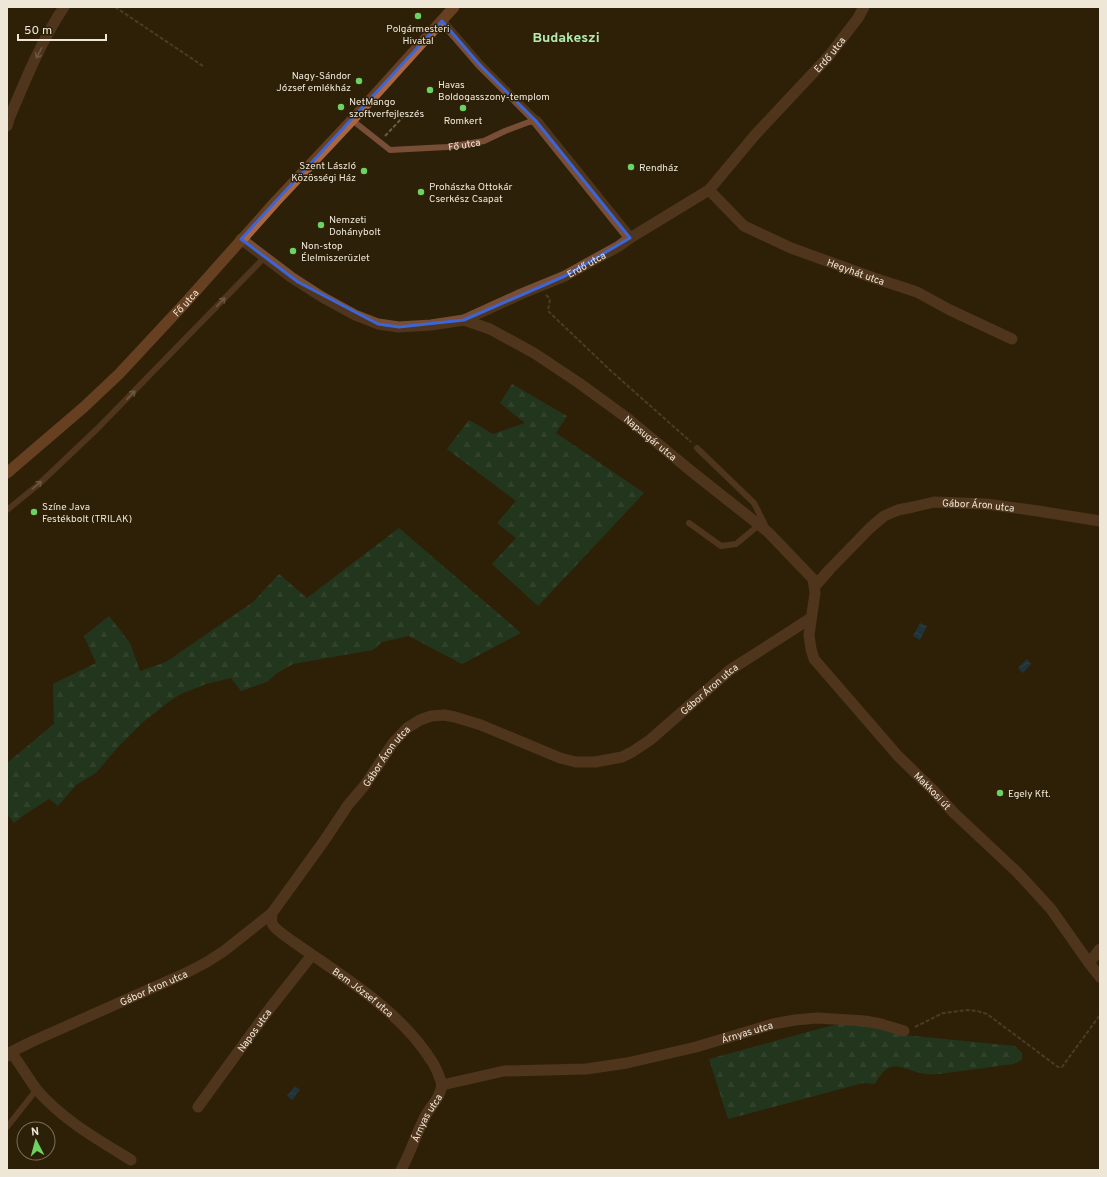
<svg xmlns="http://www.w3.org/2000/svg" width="1107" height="1177" font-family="Overpass,sans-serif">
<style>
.forest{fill:url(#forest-firs)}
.water{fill:url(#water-waves)}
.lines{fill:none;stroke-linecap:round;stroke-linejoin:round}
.path{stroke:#695e48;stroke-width:2;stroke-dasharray:4 2;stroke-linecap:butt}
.service{stroke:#794e37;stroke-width:6}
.pedestrian{stroke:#794e37;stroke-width:9}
.minor{stroke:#794e37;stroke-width:11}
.secondary{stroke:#aa6640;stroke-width:11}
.oneway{stroke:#b49a87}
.marked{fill:none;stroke:#3c65d8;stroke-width:3;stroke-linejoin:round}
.poi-dot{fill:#6cd362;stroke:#2d2008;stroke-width:1.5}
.labels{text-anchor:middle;stroke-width:3;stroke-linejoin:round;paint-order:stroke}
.poi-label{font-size:10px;fill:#eee6d7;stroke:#2d2008;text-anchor:start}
.street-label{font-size:10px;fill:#eee6d7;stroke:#2d2008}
.district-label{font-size:14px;font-weight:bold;fill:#b3eaad;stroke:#2d2008}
</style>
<defs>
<pattern id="forest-firs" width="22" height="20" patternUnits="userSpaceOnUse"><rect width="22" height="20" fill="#165139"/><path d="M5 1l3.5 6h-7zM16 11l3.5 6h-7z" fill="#386a55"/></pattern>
<pattern id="water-waves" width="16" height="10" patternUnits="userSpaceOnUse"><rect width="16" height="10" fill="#0f4b75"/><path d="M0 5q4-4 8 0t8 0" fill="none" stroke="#326588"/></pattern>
</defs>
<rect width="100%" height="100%" fill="#2d2008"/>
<g class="forest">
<polygon points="512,384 567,416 556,433 644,493 538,606 492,564 516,538 497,523 516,501 447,449 469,420 493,434 525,423 500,403"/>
<polygon points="399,528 521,633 462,664 409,636 382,642 373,650 293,664 277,673 267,682 241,691 231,678 206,684 181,694 170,701 143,722 117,748 96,773 76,785 58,806 49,799 24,815 14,823 7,814 7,763 54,724 53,684 96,663 84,636 109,616 130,643 140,671 166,662 253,602 279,574 307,598"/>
<path d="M 840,1024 L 869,1025 L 904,1035 L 1015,1046 L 1022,1053 L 1022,1060 L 1013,1064 L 939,1074 C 935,1074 930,1075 926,1074 C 901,1070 891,1054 875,1084 L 863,1083 L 728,1119 L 709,1059 L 826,1027 Z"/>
</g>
<g class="water">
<polygon points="920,623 927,626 920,640 913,636"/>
<polygon points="1027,659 1031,664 1023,673 1018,668"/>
<polygon points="295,1086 300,1090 292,1100 287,1096"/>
</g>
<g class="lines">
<g class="path">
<polyline points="115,7 203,66"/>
<polyline points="385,136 403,117"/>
<polyline points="546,295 550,299 548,311 611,371 691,442"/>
<polyline points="915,1027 943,1013 968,1010 977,1011 987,1014 1058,1067 1062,1067 1100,1015"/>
</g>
<g class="service">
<path id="s1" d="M 352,120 L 390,150 L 447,147 L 484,141 L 505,131 L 529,122 L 536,121"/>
<polyline points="697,448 754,503 766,527"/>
<polyline points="7,510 39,484 97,429 260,262 264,256"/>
<polyline points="689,523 721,546 736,544 759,525"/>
<polyline points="7,1127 37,1089"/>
</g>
<polyline class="pedestrian" points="442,21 480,65 536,121"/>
<g class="minor">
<polyline points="536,121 630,238"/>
<path d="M 7,126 L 9,119 C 25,81 41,41 64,7"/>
<path id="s2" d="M 709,190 L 744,226 L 791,248 L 874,278 L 917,292 L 950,310 L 1012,339"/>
<path id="s3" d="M 241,239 L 291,277 L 322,297 L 355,315 L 378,324 L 399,327 L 431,325 L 464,320 L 521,294 L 565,276 L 619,246 L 630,238 L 709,190 L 755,135 L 828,57 L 858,18 L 864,7"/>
<path id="s4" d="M 464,320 L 490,329 L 534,353 L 579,383 L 627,418 L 691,471 L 768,532 L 813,579 L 815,593 L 809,635 L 811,649 L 814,659 L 898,756 L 933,790 L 953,812 L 1017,872 L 1051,909 L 1089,963 L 1100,977"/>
<path id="s5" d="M 815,586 L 830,569 L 870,528 L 884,516 L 898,510 L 913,507 L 934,502 L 986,504 L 1038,511 L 1100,521"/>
<path id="s6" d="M 272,913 C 272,917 270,921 273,925 C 277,932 303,948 311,954 C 356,985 404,1016 433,1063 C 437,1070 440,1078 442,1085"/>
<polyline points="1089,963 1100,949"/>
<path d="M 11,1052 C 20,1064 28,1078 37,1090 C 63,1120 97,1139 131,1160"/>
<path id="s7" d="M 7,1056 L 11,1052 L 31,1042 L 186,973 L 207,962 L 224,951 L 272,913 L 324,841 L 348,805 L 365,785 L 393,743 L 407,728 L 420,720 L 431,716 L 444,715 L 455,717 L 481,725 L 560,758 L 576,762 L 595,762 L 622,757 L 632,752 L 650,740 L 730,670 L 811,618"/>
<path id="s8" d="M 442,1085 L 504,1071 L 586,1069 L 627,1063 L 696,1047 L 773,1024 L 795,1020 L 817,1018 L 865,1021 L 881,1024 L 904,1031"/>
<path id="s9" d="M 198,1107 L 270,1008 L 312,955"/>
<path id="s10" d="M 401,1170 C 411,1152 417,1131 427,1113 C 434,1102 439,1099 442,1085"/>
</g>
<path class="secondary" id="s11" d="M 7,473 L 84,407 L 119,374 L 186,302 L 276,201 L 352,120 L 454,7"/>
</g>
<defs><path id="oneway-shaft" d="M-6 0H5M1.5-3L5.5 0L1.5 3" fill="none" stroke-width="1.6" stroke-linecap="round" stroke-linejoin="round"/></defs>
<g class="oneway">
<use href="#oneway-shaft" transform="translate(39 53) rotate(118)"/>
<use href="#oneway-shaft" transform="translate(221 302) rotate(-46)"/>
<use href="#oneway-shaft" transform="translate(131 395) rotate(-46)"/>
<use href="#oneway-shaft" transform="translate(37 485) rotate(-40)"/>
</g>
<path d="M0 0H1107V1177H0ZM 442,21 L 480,65 L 536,121 L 630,238 L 565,276 L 464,320 L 399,327 L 378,324 L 298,282 L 241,239 Z" fill="#2d2008" fill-opacity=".55" fill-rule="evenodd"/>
<path class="marked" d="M 442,21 L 480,65 L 536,121 L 630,238 L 565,276 L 464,320 L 399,327 L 378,324 L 298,282 L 241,239 Z"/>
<g class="poi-dot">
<circle cx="418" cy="16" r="4"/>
<circle cx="359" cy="81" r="4"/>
<circle cx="430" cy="90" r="4"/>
<circle cx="341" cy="107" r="4"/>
<circle cx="463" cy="108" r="4"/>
<circle cx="631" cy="167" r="4"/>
<circle cx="364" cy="171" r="4"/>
<circle cx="421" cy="192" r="4"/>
<circle cx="321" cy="225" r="4"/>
<circle cx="293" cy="251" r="4"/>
<circle cx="34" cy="512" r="4"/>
<circle cx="1000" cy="793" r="4"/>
</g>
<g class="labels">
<g class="poi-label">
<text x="418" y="32" text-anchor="middle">Polgármesteri<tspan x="418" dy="12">Hivatal</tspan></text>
<text x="351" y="79" text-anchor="end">Nagy-Sándor<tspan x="351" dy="12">József emlékház</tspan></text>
<text x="438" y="88">Havas<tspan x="438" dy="12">Boldogasszony-templom</tspan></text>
<text x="349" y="105">NetMango<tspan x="349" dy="12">szoftverfejleszés</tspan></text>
<text x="463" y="124" text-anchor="middle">Romkert</text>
<text x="356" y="169" text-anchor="end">Szent László<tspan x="356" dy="12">Közösségi Ház</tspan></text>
<text x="639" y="171">Rendház</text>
<text x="429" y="190">Prohászka Ottokár<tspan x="429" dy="12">Cserkész Csapat</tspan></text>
<text x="329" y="223">Nemzeti<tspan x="329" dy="12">Dohánybolt</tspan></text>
<text x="301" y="249">Non-stop<tspan x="301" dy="12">Élelmiszerüzlet</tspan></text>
<text x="42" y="510">Színe Java<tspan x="42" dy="12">Festékbolt (TRILAK)</tspan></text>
<text x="1008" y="797">Egely Kft.</text>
</g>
<g class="street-label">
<text dy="4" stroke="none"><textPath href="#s3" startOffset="708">Erdő utca</textPath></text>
<text dy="4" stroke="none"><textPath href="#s1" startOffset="123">Fő utca</textPath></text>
<text dy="4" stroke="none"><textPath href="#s3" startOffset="383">Erdő utca</textPath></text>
<text dy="4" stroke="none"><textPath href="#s2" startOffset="171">Hegyhát utca</textPath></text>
<text dy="4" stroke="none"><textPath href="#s11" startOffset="247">Fő utca</textPath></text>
<text dy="4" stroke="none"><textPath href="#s4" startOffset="222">Napsugár utca</textPath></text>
<text dy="4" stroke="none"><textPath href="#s5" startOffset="195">Gábor Áron utca</textPath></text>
<text dy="4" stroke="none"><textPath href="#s7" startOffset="870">Gábor Áron utca</textPath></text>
<text dy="4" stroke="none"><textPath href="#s7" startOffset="497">Gábor Áron utca</textPath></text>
<text dy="4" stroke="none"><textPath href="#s4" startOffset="696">Makkosi út</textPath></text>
<text dy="4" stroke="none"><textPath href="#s7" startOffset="162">Gábor Áron utca</textPath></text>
<text dy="4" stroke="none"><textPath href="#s6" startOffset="125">Bem József utca</textPath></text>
<text dy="4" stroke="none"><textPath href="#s9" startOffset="95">Napos utca</textPath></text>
<text dy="4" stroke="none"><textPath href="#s8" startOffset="311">Árnyas utca</textPath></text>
<text dy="4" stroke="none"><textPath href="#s10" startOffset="58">Árnyas utca</textPath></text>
</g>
<g class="district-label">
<text x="566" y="42">Budakeszi</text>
</g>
</g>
<rect width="1107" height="1177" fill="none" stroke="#eee6d7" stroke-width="16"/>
<g transform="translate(36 1141) rotate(354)"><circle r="19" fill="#2d2008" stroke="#7a6f5b"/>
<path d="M0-3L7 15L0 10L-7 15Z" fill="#6cd362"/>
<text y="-6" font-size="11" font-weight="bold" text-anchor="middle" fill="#eee6d7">N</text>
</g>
<path d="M18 34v6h88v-6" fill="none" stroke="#eee6d7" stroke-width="2"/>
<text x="24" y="34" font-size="12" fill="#eee6d7" stroke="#2d2008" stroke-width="3" paint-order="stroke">50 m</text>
</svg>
